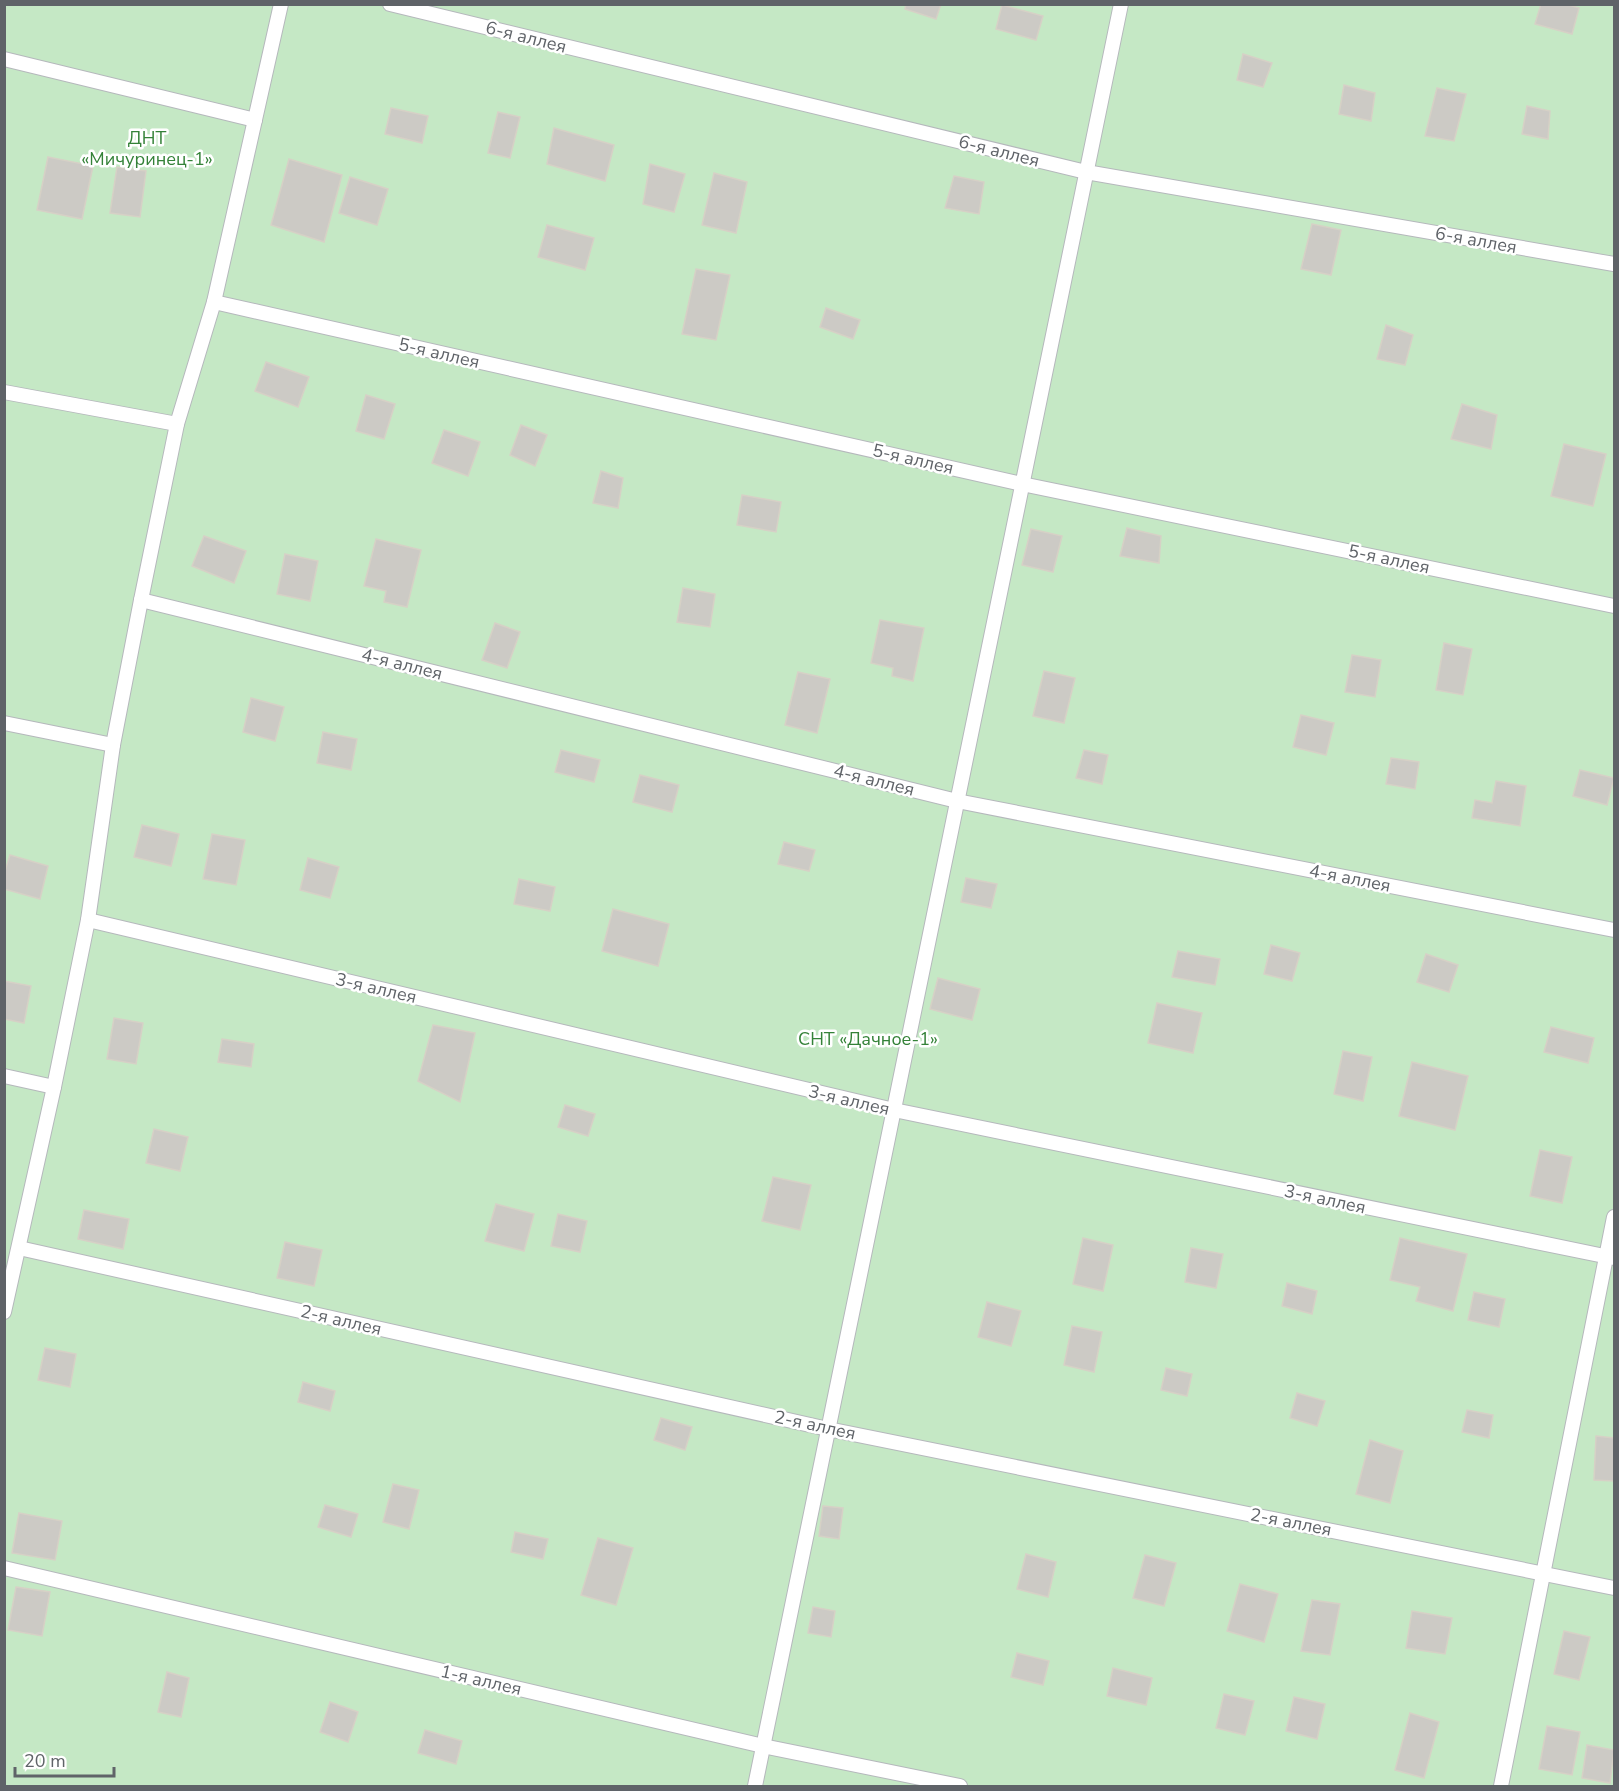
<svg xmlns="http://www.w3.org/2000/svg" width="1619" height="1791" font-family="'Nunito Sans',sans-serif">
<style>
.green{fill:#c5e8c5}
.building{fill:#cccac5;stroke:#d6d1c6;stroke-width:1.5}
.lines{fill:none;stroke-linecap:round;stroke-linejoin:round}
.lane-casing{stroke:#b5b8bc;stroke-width:16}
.lane{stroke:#fff;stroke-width:14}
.labels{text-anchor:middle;stroke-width:5;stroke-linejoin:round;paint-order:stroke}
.street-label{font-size:18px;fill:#5f6368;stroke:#fff}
.park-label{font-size:18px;fill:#348238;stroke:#fff}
</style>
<rect width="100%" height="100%" fill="#f1efe8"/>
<rect class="green" x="5" y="5" width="1609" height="1781"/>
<g class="building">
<polygon points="906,4 941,4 936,19 905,9"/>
<polygon points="1541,4 1565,4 1579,8 1572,34 1535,24"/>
<polygon points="1002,5 1043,16 1036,40 996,29"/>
<polygon points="1243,54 1272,63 1263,87 1237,80"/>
<polygon points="1344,85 1375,93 1371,121 1339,114"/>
<polygon points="1437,88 1466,94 1454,141 1425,136"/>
<polygon points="1527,106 1550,111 1548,139 1522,134"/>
<polygon points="391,108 428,116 422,143 385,134"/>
<polygon points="498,112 520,117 510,158 488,153"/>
<polygon points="554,128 614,145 605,181 547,164"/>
<polygon points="48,157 93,166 82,219 37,210"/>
<polygon points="289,159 342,175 324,242 271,225"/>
<polygon points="650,164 685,174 674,212 643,204"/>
<polygon points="117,167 146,171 140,217 110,213"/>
<polygon points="714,173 747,182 736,233 702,225"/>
<polygon points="954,176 984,182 979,214 945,208"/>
<polygon points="350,177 388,189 377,225 339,213"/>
<polygon points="1312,224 1341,230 1331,275 1301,269"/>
<polygon points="547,225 594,238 585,270 538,257"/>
<polygon points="696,269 730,275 716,340 682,334"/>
<polygon points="826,308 860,320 853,339 820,327"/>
<polygon points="1386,325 1413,335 1405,365 1377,359"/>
<polygon points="266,362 309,377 298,407 255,391"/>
<polygon points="366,395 395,404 384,439 356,431"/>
<polygon points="1462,404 1497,415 1491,449 1451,439"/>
<polygon points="521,425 547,435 535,466 510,455"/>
<polygon points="444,430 480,442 468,476 432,463"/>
<polygon points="1564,444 1606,454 1593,506 1551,496"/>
<polygon points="601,471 623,478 618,508 593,503"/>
<polygon points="742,495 781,502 776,532 737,525"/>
<polygon points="1127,528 1161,536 1159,563 1120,556"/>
<polygon points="1031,529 1062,536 1053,572 1022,565"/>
<polygon points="204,536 246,551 234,583 192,566"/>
<polygon points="376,539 421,550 407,607 384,602 386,591 364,586"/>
<polygon points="285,554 318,561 310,601 277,594"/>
<polygon points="683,588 715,594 710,627 677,622"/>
<polygon points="880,620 924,628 913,681 892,676 893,668 871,663"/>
<polygon points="495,623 520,632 507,668 482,660"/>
<polygon points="1444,643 1472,649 1463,695 1436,690"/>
<polygon points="1352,655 1381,660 1375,697 1345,692"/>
<polygon points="1044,671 1075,678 1064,723 1033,716"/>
<polygon points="798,672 830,679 817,733 785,725"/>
<polygon points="251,698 284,707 275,741 243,732"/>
<polygon points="1301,715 1334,723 1326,755 1293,747"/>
<polygon points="323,732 357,739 351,770 317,763"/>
<polygon points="561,750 600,760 594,782 555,772"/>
<polygon points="1084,750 1108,755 1102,784 1076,778"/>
<polygon points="1391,758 1419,762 1415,789 1386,784"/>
<polygon points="1580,770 1614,778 1607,805 1573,796"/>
<polygon points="640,775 679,785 672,812 633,802"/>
<polygon points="1496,781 1526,786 1520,826 1472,818 1475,800 1492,803"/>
<polygon points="142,825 179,834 171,866 134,857"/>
<polygon points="212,834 245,840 236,885 203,879"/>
<polygon points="784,842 815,850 809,871 778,864"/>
<polygon points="10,855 48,866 40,899 4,889 4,874"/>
<polygon points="308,858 339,867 330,898 300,890"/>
<polygon points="966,878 997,884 991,908 961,902"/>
<polygon points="519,879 555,887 550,911 514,904"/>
<polygon points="613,909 669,924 658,966 602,951"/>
<polygon points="1271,945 1300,953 1292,981 1264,974"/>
<polygon points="1178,951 1220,959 1215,985 1172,977"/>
<polygon points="1426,954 1458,965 1449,992 1417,982"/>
<polygon points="938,978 980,989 972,1020 930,1009"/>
<polygon points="4,981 31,986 24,1023 4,1019"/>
<polygon points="1157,1003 1202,1013 1193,1053 1148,1043"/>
<polygon points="114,1018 143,1023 136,1064 107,1059"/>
<polygon points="433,1025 475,1033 460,1102 418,1081"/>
<polygon points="1551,1027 1594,1038 1588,1063 1544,1052"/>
<polygon points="222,1039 254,1044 251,1067 218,1062"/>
<polygon points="1343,1051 1372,1057 1363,1101 1334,1094"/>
<polygon points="1412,1062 1468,1076 1455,1130 1399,1116"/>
<polygon points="565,1105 595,1114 588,1136 558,1127"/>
<polygon points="154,1129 188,1137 180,1171 146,1163"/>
<polygon points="1540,1150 1572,1157 1562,1203 1530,1196"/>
<polygon points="773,1177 811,1185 800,1230 762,1221"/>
<polygon points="496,1204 534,1214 524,1251 485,1241"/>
<polygon points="84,1210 129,1219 123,1249 78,1239"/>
<polygon points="558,1214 587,1221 580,1252 551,1246"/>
<polygon points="1083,1238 1113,1245 1103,1291 1073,1284"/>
<polygon points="1400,1238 1467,1254 1453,1311 1416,1301 1420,1287 1390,1280"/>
<polygon points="285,1242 322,1250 314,1286 277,1278"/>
<polygon points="1191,1248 1223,1254 1216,1288 1185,1282"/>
<polygon points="1287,1283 1317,1291 1312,1314 1282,1306"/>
<polygon points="1474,1292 1505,1299 1499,1327 1468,1320"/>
<polygon points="987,1302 1021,1311 1011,1346 978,1337"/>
<polygon points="1072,1326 1102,1332 1094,1372 1064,1365"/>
<polygon points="45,1348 76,1354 70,1387 38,1380"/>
<polygon points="1166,1368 1192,1374 1187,1396 1161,1390"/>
<polygon points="303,1382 335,1391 330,1411 298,1402"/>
<polygon points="1297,1393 1325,1401 1317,1426 1290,1418"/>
<polygon points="1467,1410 1493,1415 1489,1438 1462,1432"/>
<polygon points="661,1418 692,1427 685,1450 654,1440"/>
<polygon points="1596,1436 1614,1438 1614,1481 1594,1480"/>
<polygon points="1370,1440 1403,1451 1390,1503 1356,1494"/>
<polygon points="393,1484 419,1490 409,1529 383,1522"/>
<polygon points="325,1505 358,1514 351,1537 318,1527"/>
<polygon points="823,1506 843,1508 839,1539 819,1536"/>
<polygon points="19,1513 62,1521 55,1560 12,1553"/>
<polygon points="515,1532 548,1539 543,1559 511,1552"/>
<polygon points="598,1538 633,1548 616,1605 581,1595"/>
<polygon points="1026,1554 1056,1562 1048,1597 1017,1589"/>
<polygon points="1145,1555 1176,1563 1164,1606 1133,1598"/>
<polygon points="1240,1584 1278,1594 1264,1642 1227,1631"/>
<polygon points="16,1587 50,1592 42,1636 8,1630"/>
<polygon points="1312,1600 1340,1604 1330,1655 1301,1651"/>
<polygon points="813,1607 835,1611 831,1637 808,1633"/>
<polygon points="1412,1611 1452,1618 1445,1654 1406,1648"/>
<polygon points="1564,1631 1590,1637 1579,1680 1554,1674"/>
<polygon points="1017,1653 1049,1661 1043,1685 1011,1677"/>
<polygon points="1113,1668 1152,1678 1146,1705 1107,1696"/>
<polygon points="167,1672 189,1678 181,1717 158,1712"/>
<polygon points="1224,1694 1254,1701 1245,1735 1216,1728"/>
<polygon points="1294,1697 1325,1704 1317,1739 1286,1731"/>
<polygon points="330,1702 358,1712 348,1742 320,1732"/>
<polygon points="1410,1713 1439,1722 1424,1778 1395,1770"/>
<polygon points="1547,1726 1580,1732 1572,1775 1539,1769"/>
<polygon points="425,1730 462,1741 456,1764 418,1753"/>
<polygon points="1587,1745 1614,1750 1610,1783 1582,1778"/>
</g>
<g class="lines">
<defs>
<g id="lane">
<polyline points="390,4 1086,172 1614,264"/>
<polyline points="4,59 255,120"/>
<polyline points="214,302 1022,484 1614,606"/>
<polyline points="4,392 177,424"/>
<polyline points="141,600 957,801 1614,930"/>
<polyline points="4,723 113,745"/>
<polyline points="88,920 894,1110 1614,1258"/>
<polyline points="4,1076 54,1087"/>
<polyline points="19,1248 828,1429 1614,1588"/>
<polyline points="4,1312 54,1087 88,920 113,745 141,600 177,424 214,302 281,4"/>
<polyline points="4,1568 763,1746 960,1786"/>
<polyline points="755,1786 1121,4"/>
<polyline points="1501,1786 1614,1217"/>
</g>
</defs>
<use href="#lane" class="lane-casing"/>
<use href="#lane" class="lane"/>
</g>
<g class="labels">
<g class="street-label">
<text transform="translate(526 37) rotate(14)" y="6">6-я аллея</text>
<text transform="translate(999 151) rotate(14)" y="6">6-я аллея</text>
<text transform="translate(1476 240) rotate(10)" y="6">6-я аллея</text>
<text transform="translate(439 353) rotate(13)" y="6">5-я аллея</text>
<text transform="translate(913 459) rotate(13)" y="6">5-я аллея</text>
<text transform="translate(1389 559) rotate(12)" y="6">5-я аллея</text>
<text transform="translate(402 664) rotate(14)" y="6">4-я аллея</text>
<text transform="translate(874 780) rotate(14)" y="6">4-я аллея</text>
<text transform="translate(1350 878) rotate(11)" y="6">4-я аллея</text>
<text transform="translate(376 988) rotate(13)" y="6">3-я аллея</text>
<text transform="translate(849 1100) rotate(13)" y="6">3-я аллея</text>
<text transform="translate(1325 1199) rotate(12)" y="6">3-я аллея</text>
<text transform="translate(341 1320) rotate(13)" y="6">2-я аллея</text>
<text transform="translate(815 1425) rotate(12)" y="6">2-я аллея</text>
<text transform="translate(1291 1522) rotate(11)" y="6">2-я аллея</text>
<text transform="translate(481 1680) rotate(13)" y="6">1-я аллея</text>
</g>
<g class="park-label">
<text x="147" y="144">ДНТ<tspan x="147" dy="21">«Мичуринец-1»</tspan></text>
<text x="868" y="1045">СНТ «Дачное-1»</text>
</g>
</g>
<rect width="1619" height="1791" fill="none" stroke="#5f6368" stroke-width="12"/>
<path d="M15 1767v9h99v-9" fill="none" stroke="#5f6368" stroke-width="3"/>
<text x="24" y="1767" font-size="18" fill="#5f6368" stroke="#ffffff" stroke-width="4.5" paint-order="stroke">20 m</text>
</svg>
